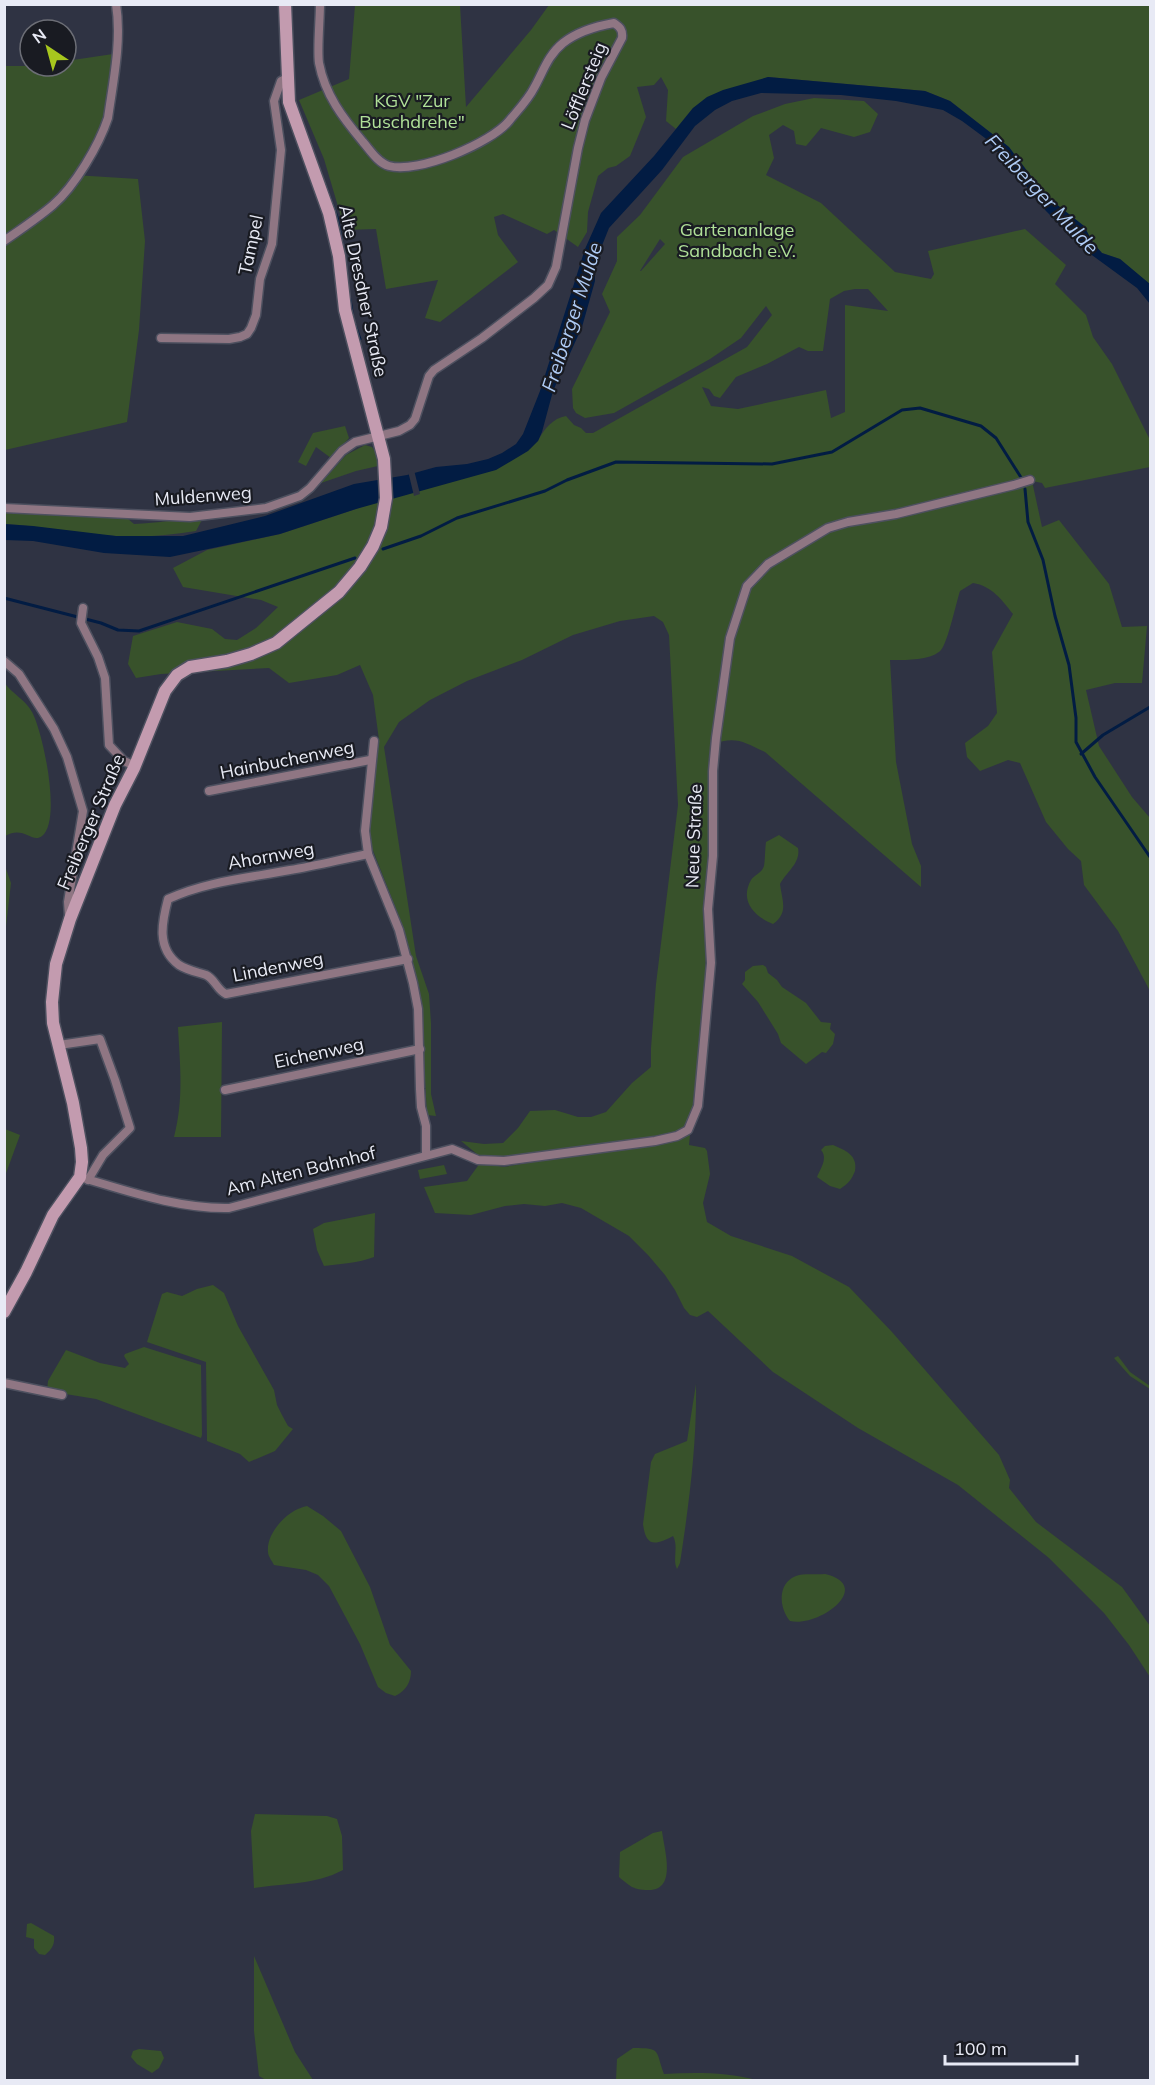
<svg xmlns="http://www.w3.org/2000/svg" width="1155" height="2085" font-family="Mulish,sans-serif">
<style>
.green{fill:#38522b;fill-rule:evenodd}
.water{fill:#021c43}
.pier{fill:#2f3343}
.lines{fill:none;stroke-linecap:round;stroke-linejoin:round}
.stream{stroke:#021c43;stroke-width:3}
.street-casing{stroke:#4d505f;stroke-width:11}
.secondary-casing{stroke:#4d505f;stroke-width:15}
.street{stroke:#8f7683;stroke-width:8}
.secondary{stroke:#c39baf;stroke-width:12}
.labels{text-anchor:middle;stroke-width:4.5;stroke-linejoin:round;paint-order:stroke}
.street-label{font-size:18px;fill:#e8eaf5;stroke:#191b22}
.park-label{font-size:18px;fill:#b0e198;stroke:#191b22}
.water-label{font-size:20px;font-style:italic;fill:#afccf6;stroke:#191b22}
</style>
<rect width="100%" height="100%" fill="#2f3343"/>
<g class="green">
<polygon points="355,5 460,5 466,107 531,30 549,5 1150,5 1150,285 1120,259 1102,253 1093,243 1084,226 1046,196 1009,147 950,101 925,91 768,77 693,108 676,129 666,121 668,90 661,77 654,85 637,87 646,117 630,156 616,166 608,168 598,176 588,212 587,232 578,247 554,230 547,234 503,214 494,217 498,235 518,262 440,322 425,318 438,280 386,289 376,229 345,230 324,159 299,100 349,79"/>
<polygon points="113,54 104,120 74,175 138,179 145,241 139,330 127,422 5,450 4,66 66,66 66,61"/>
<path d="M 814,98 L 864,101 L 878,114 L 870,132 L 854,137 L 821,128 L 806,146 L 796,144 L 794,131 L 783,125 L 769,135 L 774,158 L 766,175 L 821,203 L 895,272 L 931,279 L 934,274 L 928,251 L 1025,229 L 1066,265 L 1055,284 L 1086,315 L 1093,337 L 1112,364 L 1150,440 L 1150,467 L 1045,488 L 1042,483 L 1032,481 L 1042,527 L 1059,520 L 1109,584 L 1122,627 L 1147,626 L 1142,683 L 1115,683 L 1086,690 L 1099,746 L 1132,797 L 1150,818 L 1150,991 L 1118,931 L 1084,885 L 1081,861 L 1068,849 L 1046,822 L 1020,763 L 1008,760 L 980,771 L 967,757 L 965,743 L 988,726 L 997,713 L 992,652 L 1013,614 C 1002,600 992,586 973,583 L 960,591 C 956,603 948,642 941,650 C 931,661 903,660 890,660 L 896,762 L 912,844 L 921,866 L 921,887 L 765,752 C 743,742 737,736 712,744 L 705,984 L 689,1145 L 705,1148 L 707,1151 L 710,1174 L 703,1203 L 707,1222 L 731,1236 L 792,1256 L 849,1287 L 892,1332 L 999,1455 L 1010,1480 L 1009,1488 L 1036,1522 L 1122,1587 L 1143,1616 L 1150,1626 L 1150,1677 L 1129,1645 L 1104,1613 L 1049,1558 L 958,1485 L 858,1428 L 773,1372 L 708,1311 L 697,1317 L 690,1315 L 684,1308 L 675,1290 L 665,1275 L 648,1255 L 629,1236 L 581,1208 L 562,1203 L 545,1206 L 524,1204 L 505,1206 L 471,1215 L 435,1213 L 424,1187 L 467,1181 L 480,1163 L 504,1167 L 575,1155 L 587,1145 L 527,1155 L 483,1159 L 461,1141 L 484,1144 L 503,1143 L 518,1128 L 530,1111 L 555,1110 L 578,1117 L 591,1117 L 606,1112 L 632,1083 L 651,1067 L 651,1048 L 656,984 L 678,805 L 669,635 L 663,622 L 654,616 L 620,621 L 573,635 L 522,660 L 467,681 L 430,700 L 399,722 L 384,747 L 416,956 L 429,994 L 431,1023 L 431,1094 L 436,1116 L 427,1115 L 420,990 L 404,929 L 372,848 L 369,833 L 374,768 L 379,740 L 373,695 L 360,665 L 337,675 L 289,683 L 269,668 L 161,674 L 136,678 L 128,664 L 133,636 L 177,622 L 212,629 L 225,639 L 237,640 L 256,628 L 278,607 L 261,600 L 183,587 L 173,568 L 207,550 L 280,534 L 356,509 L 538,441 C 544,429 553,418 566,416 L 574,425 L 581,428 L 586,433 L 593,433 L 747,347 L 772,315 L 766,306 L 741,338 L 710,359 L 614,413 L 585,418 L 576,413 L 573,408 L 572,389 L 610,312 L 602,294 L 617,261 L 617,237 L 640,215 L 683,157 L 753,116 L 785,104 ZM 660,239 L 665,244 L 641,271 L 640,271 ZM 855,289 L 868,289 L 888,311 L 845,305 L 845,412 L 831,418 L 826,390 L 738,409 L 711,406 L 702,387 L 709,389 L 714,396 L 720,398 L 736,377 L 767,364 L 799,347 L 808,351 L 823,351 L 830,299 L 844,291 Z"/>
<polygon points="345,426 349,438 331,458 316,447 306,466 298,462 313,433"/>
<polygon points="365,445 372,447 376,453 378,466 356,471 321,483 346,455"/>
<path d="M 4,511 L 128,519 L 134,524 C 158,523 179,519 203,518 L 196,531 C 169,535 143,538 116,536 C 79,534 42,526 5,524 Z"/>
<path d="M 4,682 C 12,694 25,699 32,712 C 43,732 62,821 42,836 C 32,844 24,825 5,836 Z"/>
<path d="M 779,835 L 798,848 C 801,863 786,872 780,884 C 782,901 789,912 773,924 C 755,917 739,901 751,880 C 754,875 762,873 764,866 C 765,862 765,849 766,842 Z"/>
<polygon points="5,866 11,883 5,935"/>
<polygon points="763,965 766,967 768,973 777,980 782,987 806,1003 821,1022 831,1023 830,1029 835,1034 833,1044 826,1053 822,1052 806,1064 781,1043 778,1034 758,1002 742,984 745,980 745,972 753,966"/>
<path d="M 222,1022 L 221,1137 L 174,1137 C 184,1099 180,1066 178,1027 Z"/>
<polygon points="5,1129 20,1135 5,1176 4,1129"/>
<path d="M 833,1145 C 845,1150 858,1155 855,1171 C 852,1179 848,1184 840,1189 L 830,1186 L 817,1177 C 821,1168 828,1158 821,1150 L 825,1146 Z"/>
<polygon points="444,1165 447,1174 420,1179 418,1170"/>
<path d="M 375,1213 L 374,1257 C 358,1263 341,1264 324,1266 L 317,1250 L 313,1229 L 324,1223 Z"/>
<polygon points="213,1285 224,1293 238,1326 274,1390 277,1405 282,1415 288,1426 293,1429 275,1451 249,1462 240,1454 207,1441 206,1362 147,1342 162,1294 167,1292 182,1296 197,1289"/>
<polygon points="144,1347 201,1365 202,1435 201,1438 96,1399 47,1391 48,1381 66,1350 100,1363 125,1368 129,1364 124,1356 125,1354"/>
<polygon points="1118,1356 1130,1372 1150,1386 1150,1389 1130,1376 1114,1358"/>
<path d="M 696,1384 C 697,1444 689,1504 680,1563 L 677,1569 C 672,1559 679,1547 673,1536 C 656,1545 646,1548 643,1524 L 651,1462 L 655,1454 L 687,1441 Z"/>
<path d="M 307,1506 L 323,1516 L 341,1531 L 370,1587 L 390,1645 L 411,1671 C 411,1682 406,1691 395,1696 L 386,1693 L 378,1687 L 360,1644 L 329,1586 L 318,1575 L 306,1570 L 274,1565 C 272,1561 268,1556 268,1552 C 266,1532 289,1509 307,1506 Z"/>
<path d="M 825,1574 C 875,1586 819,1628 790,1621 C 779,1608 777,1583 796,1576 C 804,1573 816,1575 825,1574 Z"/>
<path d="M 255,1814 L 327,1816 L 337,1819 L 342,1836 L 343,1870 C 315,1885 285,1883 254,1888 L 251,1831 Z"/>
<path d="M 662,1831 C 664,1849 678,1891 648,1890 C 633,1890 630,1886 619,1877 L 620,1852 L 653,1833 Z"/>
<path d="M 31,1923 L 54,1936 C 55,1944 52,1949 45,1955 L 39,1954 L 34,1948 L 34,1939 L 26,1937 L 27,1924 Z"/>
<polygon points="254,1956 295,2052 313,2080 266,2080 259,2076 254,2031"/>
<path d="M 633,2048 C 662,2048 655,2050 664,2074 C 695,2072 726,2072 757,2080 L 616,2080 L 617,2059 Z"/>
<polygon points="139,2049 161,2051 164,2058 159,2068 152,2073 137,2064 131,2057 133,2051"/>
</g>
<polygon class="water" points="768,77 925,91 950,101 1009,147 1046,196 1084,226 1093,243 1102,253 1120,259 1150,284 1150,304 1137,288 1085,250 1046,211 1009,164 985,138 962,121 943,110 896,101 841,95 761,93 732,101 715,110 695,126 662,170 609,228 595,263 595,281 582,327 553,391 542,432 538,441 528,451 496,470 356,509 280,534 170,557 104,553 33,541 5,540 4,524 33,526 116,536 183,536 265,516 354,484 407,475 436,467 467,464 488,459 502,453 516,444 523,434 540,391 585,249 601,213 654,156 693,108 707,97 723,90"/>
<polygon class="pier" points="414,470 420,494 414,496 408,471"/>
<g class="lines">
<g class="stream">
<polyline points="325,185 337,217 343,248"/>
<polyline points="350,299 353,319"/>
<polyline points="355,325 360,339"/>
<polyline points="1025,489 1028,522 1043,560 1055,616 1069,665 1076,718 1076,742 1095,777 1150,857"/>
<polyline points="383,549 421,536 457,518 545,491 567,480 616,462 772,464 832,452 902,410 920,408 981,426 996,438 1022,479"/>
<polyline points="4,598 101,623 118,630 139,631 355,558"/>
<polyline points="1081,754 1103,735 1150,707"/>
</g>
<defs>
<g id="street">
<path d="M 4,241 C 21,229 38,218 53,205 C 75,186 99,145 108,118 C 113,82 122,41 116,4"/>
<polyline points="161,338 229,339 240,337 247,334 251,328 256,315 260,279 272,244 281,150 274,101 281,81 287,78"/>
<path d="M 4,508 L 190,517 L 266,508 L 300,496 L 310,488 L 342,451 L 355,442 L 399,431 L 410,425 L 415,419 L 429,376 L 434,370 L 482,338 L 534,298 L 548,285 L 556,267 L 578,148 L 585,120 L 601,78 L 622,38 C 623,30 620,27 614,23 C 597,26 577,32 563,43 C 548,55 543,72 534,88 C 528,100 517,111 509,121 C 491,143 418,174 389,166 C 378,163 370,150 363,142 C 343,118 325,95 319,63 C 317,49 320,20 320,4"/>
<polyline points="83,608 81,623 98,657 105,678 109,745 124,761 135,766"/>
<polyline points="4,661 19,674 54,729 67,757 83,811 68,902 69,916"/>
<polyline points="374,741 365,831 368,854 399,930 413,983 418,1009 420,1089 421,1107 426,1126 426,1155"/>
<polyline points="209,791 370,760"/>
<path d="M 368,854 C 342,859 316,866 290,870 C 249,878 207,881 168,899 C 162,922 156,948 179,965 C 187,970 197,972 206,975 C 215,979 217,990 226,994 L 408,959"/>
<polyline points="59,1045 100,1039 115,1080 130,1128 103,1155 88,1180"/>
<polyline points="225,1090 420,1049"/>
<path d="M 80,1177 C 128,1191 178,1209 229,1208 L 452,1149 L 478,1160 L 504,1161 L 655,1141 L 677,1136 L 688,1130 L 698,1106 L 711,963 L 708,909 L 713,856 L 713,771 L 716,738 L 730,638 L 747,586 L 768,564 L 828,528 L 848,522 L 896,514 L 1014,485 L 1030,480"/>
<polyline points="4,1383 62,1395"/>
</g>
<polyline id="secondary" points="4,1312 26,1272 53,1215 80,1177 82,1162 81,1148 73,1103 53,1023 52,1002 56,964 70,919 115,805 134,768 165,691 177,675 190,667 227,661 251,654 276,643 339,592 360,567 373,546 381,527 386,498 384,459 345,310 339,256 329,213 289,102 285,4"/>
</defs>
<use href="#street" class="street-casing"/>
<use href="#secondary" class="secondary-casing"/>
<use href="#street" class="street"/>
<use href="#secondary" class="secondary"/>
</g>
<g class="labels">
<g class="street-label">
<text transform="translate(584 86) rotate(-68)" y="6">Löfflersteig</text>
<text transform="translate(251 245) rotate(-78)" y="6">Tampel</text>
<text transform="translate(363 291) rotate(78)" y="6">Alte Dresdner Straße</text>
<text transform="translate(203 496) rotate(-4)" y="6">Muldenweg</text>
<text transform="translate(287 760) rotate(-11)" y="6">Hainbuchenweg</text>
<text transform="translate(91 822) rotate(-67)" y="6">Freiberger Straße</text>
<text transform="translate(694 836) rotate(-88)" y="6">Neue Straße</text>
<text transform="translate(271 856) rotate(-10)" y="6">Ahornweg</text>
<text transform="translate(278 967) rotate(-11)" y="6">Lindenweg</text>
<text transform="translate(319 1053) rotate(-12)" y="6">Eichenweg</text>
<text transform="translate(301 1171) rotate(-14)" y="6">Am Alten Bahnhof</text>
</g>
<g class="park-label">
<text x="412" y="107">KGV "Zur<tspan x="412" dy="21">Buschdrehe"</tspan></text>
<text x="737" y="236">Gartenanlage<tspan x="737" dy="21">Sandbach e.V.</tspan></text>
</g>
<g class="water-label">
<text transform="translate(1042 194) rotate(47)" y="7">Freiberger Mulde</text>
<text transform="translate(572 317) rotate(-72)" y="7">Freiberger Mulde</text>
</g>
</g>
<rect width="1155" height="2085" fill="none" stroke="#e8eaf5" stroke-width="12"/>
<g transform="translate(48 48) rotate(324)"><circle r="28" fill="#191b22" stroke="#6c6e76" stroke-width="1.5"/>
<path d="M0-4.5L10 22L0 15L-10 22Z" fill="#a7c71e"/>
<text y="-9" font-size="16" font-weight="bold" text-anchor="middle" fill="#e8eaf5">N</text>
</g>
<path d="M945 2055v9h132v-9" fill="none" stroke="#e8eaf5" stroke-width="3"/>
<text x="954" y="2055" font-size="18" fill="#e8eaf5" stroke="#191b22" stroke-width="4.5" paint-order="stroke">100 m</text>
</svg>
